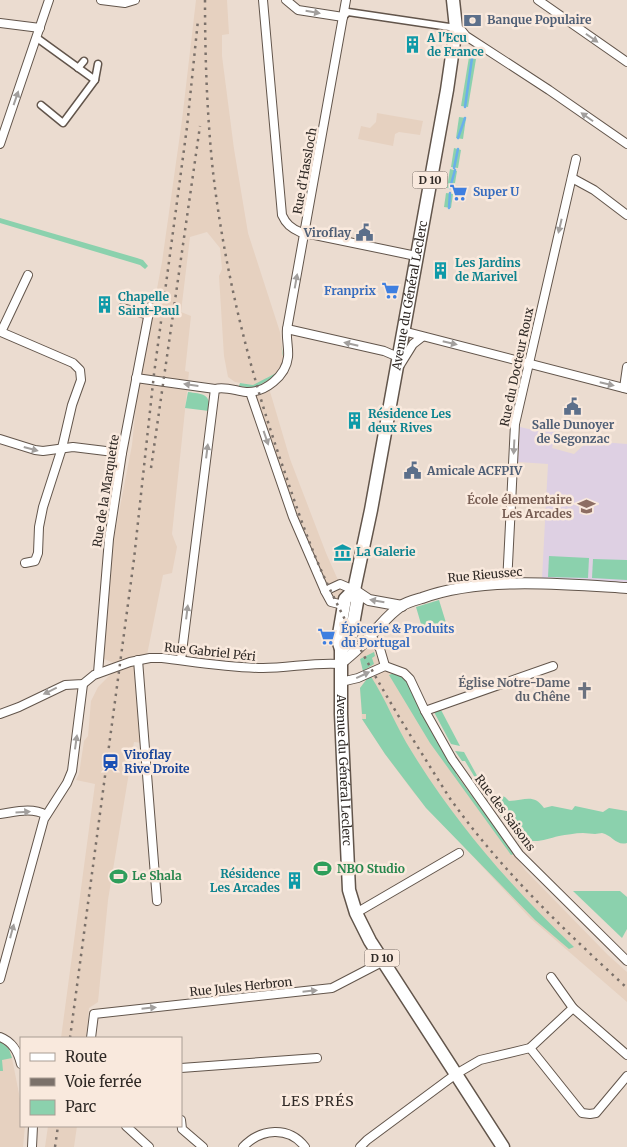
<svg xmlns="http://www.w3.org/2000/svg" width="627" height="1147" font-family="Merriweather,serif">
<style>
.built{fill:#e6d1c0}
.education{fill:#ded0e3}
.green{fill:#8bd1ad}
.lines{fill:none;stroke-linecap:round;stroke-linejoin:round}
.stream{stroke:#6bafea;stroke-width:2.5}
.pedestrian-casing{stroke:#62554b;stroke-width:9}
.minor-casing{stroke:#62554b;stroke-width:10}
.tertiary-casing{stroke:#62554b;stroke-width:12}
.primary-casing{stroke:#62554b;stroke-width:15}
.pedestrian{stroke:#fff;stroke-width:6}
.minor{stroke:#fff;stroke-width:8}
.tertiary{stroke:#fff;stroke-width:10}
.primary{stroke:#fff;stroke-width:12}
.rail{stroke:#7b716a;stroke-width:2.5;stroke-dasharray:2.5 5;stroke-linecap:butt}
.oneway{fill:#a29f9d}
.labels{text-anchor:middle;stroke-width:5;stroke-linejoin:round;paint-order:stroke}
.shield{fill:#f9e9dd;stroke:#6c635d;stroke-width:1}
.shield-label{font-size:11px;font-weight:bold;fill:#302a26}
.service-label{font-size:12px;font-weight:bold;fill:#4e5e75;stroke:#f9e9dd;text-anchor:start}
.culture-label{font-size:12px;font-weight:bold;fill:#0d838f;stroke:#f9e9dd;text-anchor:start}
.street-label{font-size:12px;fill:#302a26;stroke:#f9e9dd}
.shop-label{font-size:12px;font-weight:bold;fill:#366cbe;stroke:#f9e9dd;text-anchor:start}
.education-label{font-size:12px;font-weight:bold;fill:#785e54;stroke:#f9e9dd;text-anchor:end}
.worship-label{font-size:12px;font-weight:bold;fill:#5b616d;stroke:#f9e9dd;text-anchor:end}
.transit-label{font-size:12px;font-weight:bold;fill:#164399;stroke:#f9e9dd;text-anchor:start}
.leisure-label{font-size:12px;font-weight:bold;fill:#27864d;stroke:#f9e9dd;text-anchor:start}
.neighbourhood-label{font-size:14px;letter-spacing:1px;fill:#302a26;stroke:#f9e9dd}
</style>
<rect width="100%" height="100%" fill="#ebdcd0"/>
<g class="built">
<polygon points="196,0 227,0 229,34 222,35 222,56 234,149 248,233 280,332 284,362 278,372 266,378 290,459 326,553 338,580 383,669 402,677 410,684 437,742 525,870 608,955 627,972 627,1002 530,918 414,793 385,754 362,719 360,688 369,675 333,601 284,482 253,385 235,382 228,377 224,356 219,276 222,269 220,248 207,232 190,237 181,312 191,316 185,371 189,372 172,534 177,547 172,573 163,575 147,655 136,657 142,743 134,742 108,900 98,1002 89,1008 86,1038 61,1038 95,784 76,780 79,774 84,741 88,736 91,701 98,687 112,673 114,663 104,659 113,543 132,445 137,395 162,262 182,120"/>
<polygon points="377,113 423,121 420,135 399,132 395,134 393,146 358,139 361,126 370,128 376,122"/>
<polygon points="0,1041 9,1049 12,1058 21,1104 21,1126 25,1126 23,1147 0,1147"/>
<polygon points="48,1126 77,1126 74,1147 45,1147"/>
</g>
<polygon class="education" points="520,427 533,430 556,432 552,448 574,454 588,441 627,444 627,582 542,579 548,464 518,462"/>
<g class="green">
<polygon points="469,57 476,59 468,107 461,106"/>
<polygon points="459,117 466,118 463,139 456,138"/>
<polygon points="454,148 461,150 458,168 451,167"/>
<polygon points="450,169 457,171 454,189 447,188"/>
<polygon points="446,193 453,194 451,208 444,207"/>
<polygon points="0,218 137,258 143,260 148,266 145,269 140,265 0,223"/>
<polygon points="281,345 285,362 279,374 254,388 239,386 240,383 253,385 278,372 284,362"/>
<path d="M 188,392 C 202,394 211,393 209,411 L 185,408 Z"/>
<polygon points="549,556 589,558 588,578 548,577"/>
<polygon points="593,559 627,560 627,580 592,578"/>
<polygon points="439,600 447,626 426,632 424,625 421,624 416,607"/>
<polygon points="374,652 375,656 372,658 374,664 363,671 360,659"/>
<polygon points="394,673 402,677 410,684 437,742 456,770 456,774 514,854 511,855 430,743 389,675"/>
<path d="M 370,675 C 386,699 396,727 412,752 C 456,824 513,889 574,947 L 569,949 L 535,920 L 426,808 L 385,754 L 362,719 L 366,719 L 366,714 L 362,714 L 360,688 Z"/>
<polygon points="440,708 460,746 451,744 434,712"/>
<polygon points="455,751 464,752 485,790 526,848 524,849 483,791 465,761 462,761"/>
<path d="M 498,795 L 505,797 L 509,801 C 525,801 533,793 544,808 L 552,806 L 572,810 L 575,806 L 603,812 L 609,808 L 627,811 L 627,843 C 616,846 612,835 602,833 C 600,833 597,834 595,834 C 591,834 587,833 583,833 C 575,833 566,835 559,836 C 546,839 537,844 524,839 C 516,824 504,813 495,799 Z"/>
<polygon points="573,891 620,891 627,897 627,929 622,938"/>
<polygon points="0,1041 9,1049 12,1058 2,1060 3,1071 0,1071"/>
</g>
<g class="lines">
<g class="stream">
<polyline points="465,107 472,58"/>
<polyline points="458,138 465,118"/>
<polyline points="454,168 458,149"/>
<polyline points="450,188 455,170"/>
<polyline points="449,208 450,193"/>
</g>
<defs>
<g id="pedestrian">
<polyline points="343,17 348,12 456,28"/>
<polyline points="37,38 95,80 63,123 41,105"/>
<polyline points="78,68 84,61"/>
<polyline points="95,80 98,64"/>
</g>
<g id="minor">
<polyline points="101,0 125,3 135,0"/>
<path d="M 263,0 L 282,215 C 286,224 291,228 300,232 L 416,256"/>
<polyline points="286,0 298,10 343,17"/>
<polyline points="538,0 627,62"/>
<polyline points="0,23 40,28"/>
<polyline points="456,28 462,31 466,36 549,90 627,144"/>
<polyline points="0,144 49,0"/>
<polyline points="572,178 594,190 627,215"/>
<polyline points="122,308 149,315"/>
<polyline points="287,329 384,351 398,357"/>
<polyline points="403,331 627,389"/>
<polyline points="400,365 413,344 422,337"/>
<path d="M 136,378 L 215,389 C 225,386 236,391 246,392 C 265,393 286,376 288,357 C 289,348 286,339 287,329 L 346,0"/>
<polyline points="624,388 627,367"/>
<polyline points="250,392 293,517 325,591 331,602 343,605"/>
<polyline points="0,439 35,450 43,451 73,447 122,453"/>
<polyline points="25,563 35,561 38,553 39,527 43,507 62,448 72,405 81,380 80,370 73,363 1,332 28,275"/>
<polyline points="507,584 515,424 576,159"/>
<polyline points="325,591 340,584 354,590"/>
<polyline points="371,636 380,649 385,666"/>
<polyline points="138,660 157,901"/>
<polyline points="181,660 215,389"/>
<polyline points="98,673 109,539 122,453 150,307"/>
<polyline points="341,682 358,678 385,666 404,673 410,679 425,711 452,759 519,854 627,961"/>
<polyline points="425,711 553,666"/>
<path d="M 0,714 L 19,707 L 65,685 L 83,684 L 94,675 L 130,662 L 150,658 L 162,658 C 195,662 229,668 263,668 C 289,668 314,662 340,664"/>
<path d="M 0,814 C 15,812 32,807 46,815"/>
<polyline points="356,913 459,853"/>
<polyline points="551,977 573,1008 627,1055"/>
<polyline points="0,979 44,819 67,783 72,771 83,684"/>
<path d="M 0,1037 C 13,1042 18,1052 21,1064"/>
<polyline points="91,1038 94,1014 332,988 384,961"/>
<polyline points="530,1048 582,1113 590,1114 596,1113 627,1076"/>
<polyline points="181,1068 317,1058"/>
<polyline points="181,1120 182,1129 203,1147"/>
<polyline points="126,1126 149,1147"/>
<polyline points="32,1147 33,1126"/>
<path d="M 243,1147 C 261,1128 289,1126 305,1147"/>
<polyline points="360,1147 367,1140 456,1074 480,1060 530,1048 573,1008"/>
</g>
<g id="tertiary">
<polyline points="354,590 369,600 402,606"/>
<path d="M 340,664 C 351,655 362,646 371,635 C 381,625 389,614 401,606 C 407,602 415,600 422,598 C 482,576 564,584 627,588"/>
</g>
<g id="primary">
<path id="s1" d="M 354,590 L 345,599 L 338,640 L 341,649 L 341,714 L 349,890 L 356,913 L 370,941 L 503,1147"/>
<path id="s2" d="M 341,649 L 350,641 L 357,602 L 354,590 L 371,510 L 447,90 L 456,28 L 453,0"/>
</g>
</defs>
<use href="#pedestrian" class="pedestrian-casing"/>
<use href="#minor" class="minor-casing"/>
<use href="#tertiary" class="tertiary-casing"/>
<use href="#primary" class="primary-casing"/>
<use href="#pedestrian" class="pedestrian"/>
<use href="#minor" class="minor"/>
<use href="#tertiary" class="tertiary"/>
<use href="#primary" class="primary"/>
<g class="rail">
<path d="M 205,0 C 205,58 207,115 213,172 C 225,274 250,373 284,470 C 296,506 309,544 325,579 C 353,638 384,694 419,749 C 429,765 439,781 449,797 C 499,868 563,929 627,988"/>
<polyline points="151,468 200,126"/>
<polyline points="70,1038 134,559 154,374 187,127 198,20"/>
<polyline points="55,1147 58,1126"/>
</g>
</g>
<defs><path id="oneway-solid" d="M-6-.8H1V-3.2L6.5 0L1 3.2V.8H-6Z" transform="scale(1.25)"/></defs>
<g class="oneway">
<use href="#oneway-solid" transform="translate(313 12) rotate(10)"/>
<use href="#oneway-solid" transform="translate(592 38) rotate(35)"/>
<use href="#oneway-solid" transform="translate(16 98) rotate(-71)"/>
<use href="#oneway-solid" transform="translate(587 117) rotate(-145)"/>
<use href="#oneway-solid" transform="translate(560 226) rotate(103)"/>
<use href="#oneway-solid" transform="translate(296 281) rotate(-80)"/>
<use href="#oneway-solid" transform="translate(450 343) rotate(13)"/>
<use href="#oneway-solid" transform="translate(351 344) rotate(-167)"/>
<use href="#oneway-solid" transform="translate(607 384) rotate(13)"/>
<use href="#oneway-solid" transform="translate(191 385) rotate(-172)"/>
<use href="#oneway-solid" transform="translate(266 438) rotate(71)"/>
<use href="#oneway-solid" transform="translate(514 447) rotate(93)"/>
<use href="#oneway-solid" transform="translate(31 449) rotate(15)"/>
<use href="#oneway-solid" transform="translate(207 451) rotate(-83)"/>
<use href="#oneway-solid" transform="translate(377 601) rotate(-170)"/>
<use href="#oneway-solid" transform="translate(187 612) rotate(-83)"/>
<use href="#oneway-solid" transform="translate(363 675) rotate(-25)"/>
<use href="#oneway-solid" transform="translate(50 691) rotate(154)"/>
<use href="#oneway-solid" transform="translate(76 742) rotate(-82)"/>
<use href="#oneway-solid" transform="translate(23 812) rotate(-3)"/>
<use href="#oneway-solid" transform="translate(12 931) rotate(-75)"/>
<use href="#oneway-solid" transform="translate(310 991) rotate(-6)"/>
<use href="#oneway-solid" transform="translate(149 1008) rotate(-6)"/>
</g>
<defs>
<symbol id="bank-bare" viewBox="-9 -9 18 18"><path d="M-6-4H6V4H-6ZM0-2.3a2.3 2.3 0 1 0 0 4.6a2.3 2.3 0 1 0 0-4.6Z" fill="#5c6f8a" stroke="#f9e9dd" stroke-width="2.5" paint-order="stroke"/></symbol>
<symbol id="building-bare" viewBox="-9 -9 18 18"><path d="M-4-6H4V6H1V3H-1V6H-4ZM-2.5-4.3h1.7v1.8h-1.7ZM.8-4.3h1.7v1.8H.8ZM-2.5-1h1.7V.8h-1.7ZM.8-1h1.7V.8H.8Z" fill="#0f9aa8" stroke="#f9e9dd" stroke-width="2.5" paint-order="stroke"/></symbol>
<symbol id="supermarket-bare" viewBox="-9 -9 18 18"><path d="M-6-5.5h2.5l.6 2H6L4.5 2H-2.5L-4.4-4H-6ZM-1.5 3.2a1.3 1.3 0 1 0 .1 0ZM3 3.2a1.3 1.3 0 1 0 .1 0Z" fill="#3f7fe0" stroke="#f9e9dd" stroke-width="2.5" paint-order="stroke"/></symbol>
<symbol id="civic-bare" viewBox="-9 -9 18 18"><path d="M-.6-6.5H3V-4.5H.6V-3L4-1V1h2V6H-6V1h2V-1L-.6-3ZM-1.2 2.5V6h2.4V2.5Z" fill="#5c6f8a" stroke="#f9e9dd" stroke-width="2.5" paint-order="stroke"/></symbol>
<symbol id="school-bare" viewBox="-9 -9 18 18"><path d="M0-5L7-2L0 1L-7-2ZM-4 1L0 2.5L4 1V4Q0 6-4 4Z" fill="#8d6e63" stroke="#f9e9dd" stroke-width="2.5" paint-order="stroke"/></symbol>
<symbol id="museum-bare" viewBox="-9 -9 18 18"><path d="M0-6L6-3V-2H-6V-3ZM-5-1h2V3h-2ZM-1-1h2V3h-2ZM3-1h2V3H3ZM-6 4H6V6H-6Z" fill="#0f9aa8" stroke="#f9e9dd" stroke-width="2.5" paint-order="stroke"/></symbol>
<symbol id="church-bare" viewBox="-9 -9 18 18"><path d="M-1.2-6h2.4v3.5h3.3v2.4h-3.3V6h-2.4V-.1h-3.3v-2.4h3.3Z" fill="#6b7280" stroke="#f9e9dd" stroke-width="2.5" paint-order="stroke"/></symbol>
<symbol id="station-bare" viewBox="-9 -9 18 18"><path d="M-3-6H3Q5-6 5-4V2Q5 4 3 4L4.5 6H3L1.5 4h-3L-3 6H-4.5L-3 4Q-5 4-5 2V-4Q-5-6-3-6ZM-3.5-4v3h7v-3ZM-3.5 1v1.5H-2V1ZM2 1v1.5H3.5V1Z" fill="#1a4fb4" stroke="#f9e9dd" stroke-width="2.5" paint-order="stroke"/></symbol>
<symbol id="stadium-bare" viewBox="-9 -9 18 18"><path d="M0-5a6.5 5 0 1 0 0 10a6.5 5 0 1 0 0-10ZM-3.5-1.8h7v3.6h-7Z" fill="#2e9e5b" stroke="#f9e9dd" stroke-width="2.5" paint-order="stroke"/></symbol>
</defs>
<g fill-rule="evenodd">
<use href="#bank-bare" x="460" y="8" width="25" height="25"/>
<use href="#building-bare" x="400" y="32" width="25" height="25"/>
<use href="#supermarket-bare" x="446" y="180" width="25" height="25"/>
<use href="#civic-bare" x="352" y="220" width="25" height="25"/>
<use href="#building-bare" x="428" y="258" width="25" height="25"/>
<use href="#supermarket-bare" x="378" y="278" width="25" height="25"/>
<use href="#building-bare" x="92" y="292" width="25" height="25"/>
<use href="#civic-bare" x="560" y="394" width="25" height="25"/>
<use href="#building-bare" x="342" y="408" width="25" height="25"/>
<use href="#civic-bare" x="400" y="458" width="25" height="25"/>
<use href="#school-bare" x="574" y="494" width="25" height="25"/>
<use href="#museum-bare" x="330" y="540" width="25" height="25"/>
<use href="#supermarket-bare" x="314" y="624" width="25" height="25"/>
<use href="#church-bare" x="572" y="678" width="25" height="25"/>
<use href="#station-bare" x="98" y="750" width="25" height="25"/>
<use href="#stadium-bare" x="310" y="856" width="25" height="25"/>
<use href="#stadium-bare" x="106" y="864" width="25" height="25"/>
<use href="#building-bare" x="282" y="868" width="25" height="25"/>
</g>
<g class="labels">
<g class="shield">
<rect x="412.5" y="171.5" width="35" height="17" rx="4"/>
<rect x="364.5" y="949.5" width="35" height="17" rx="4"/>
</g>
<g class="shield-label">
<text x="430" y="184">D 10</text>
<text x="382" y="962">D 10</text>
</g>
<g class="service-label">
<text x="487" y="24">Banque Populaire</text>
<text x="351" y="237" text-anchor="end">Viroflay</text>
<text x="573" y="429" text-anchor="middle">Salle Dunoyer<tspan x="573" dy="14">de Segonzac</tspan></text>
<text x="427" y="475">Amicale ACFPIV</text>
</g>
<g class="culture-label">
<text x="427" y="42">A l'Ecu<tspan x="427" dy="14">de France</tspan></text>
<text x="455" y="267">Les Jardins<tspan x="455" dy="14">de Marivel</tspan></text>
<text x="118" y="301">Chapelle<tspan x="118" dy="14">Saint-Paul</tspan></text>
<text x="368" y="418">Résidence Les<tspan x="368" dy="14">deux Rives</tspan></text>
<text x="356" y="556">La Galerie</text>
<text x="280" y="878" text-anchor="end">Résidence<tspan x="280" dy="14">Les Arcades</tspan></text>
</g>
<g class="street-label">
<text transform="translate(305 171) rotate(-80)" y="4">Rue d'Hassloch</text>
<text dy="4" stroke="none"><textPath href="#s2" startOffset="364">Avenue du Général Leclerc</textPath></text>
<text transform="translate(517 367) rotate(-78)" y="4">Rue du Docteur Roux</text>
<text transform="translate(106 491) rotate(-81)" y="4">Rue de la Marquette</text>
<text transform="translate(485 575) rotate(-5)" y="4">Rue Rieussec</text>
<text transform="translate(210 652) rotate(6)" y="4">Rue Gabriel Péri</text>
<text dy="4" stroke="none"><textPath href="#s1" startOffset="185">Avenue du Général Leclerc</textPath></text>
<text transform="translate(505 813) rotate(53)" y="4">Rue des Saisons</text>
<text transform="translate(241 987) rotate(-6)" y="4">Rue Jules Herbron</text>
</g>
<g class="shop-label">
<text x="473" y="196">Super U</text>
<text x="376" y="295" text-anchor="end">Franprix</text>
<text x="341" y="633">Épicerie &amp; Produits<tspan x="341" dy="14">du Portugal</tspan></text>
</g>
<g class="education-label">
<text x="572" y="504">École élementaire<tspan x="572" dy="14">Les Arcades</tspan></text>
</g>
<g class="worship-label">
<text x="570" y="687">Église Notre-Dame<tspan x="570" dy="14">du Chêne</tspan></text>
</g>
<g class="transit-label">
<text x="124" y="759">Viroflay<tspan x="124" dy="14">Rive Droite</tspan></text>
</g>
<g class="leisure-label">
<text x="337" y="873">NBO Studio</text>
<text x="132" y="880">Le Shala</text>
</g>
<g class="neighbourhood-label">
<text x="318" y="1106">LES PRÉS</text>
</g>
</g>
<rect x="20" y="1037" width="162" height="90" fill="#f9e9dd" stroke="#a99d94"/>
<rect x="30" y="1053" width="25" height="8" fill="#ffffff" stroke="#a99d94"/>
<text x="65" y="1062" font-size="15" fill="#302a26">Route</text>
<rect x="30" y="1078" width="25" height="8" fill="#7b716a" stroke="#a99d94"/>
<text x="65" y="1087" font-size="15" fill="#302a26">Voie ferrée</text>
<rect x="30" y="1100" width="25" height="15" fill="#8bd1ad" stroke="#a99d94"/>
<text x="65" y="1112" font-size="15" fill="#302a26">Parc</text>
</svg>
